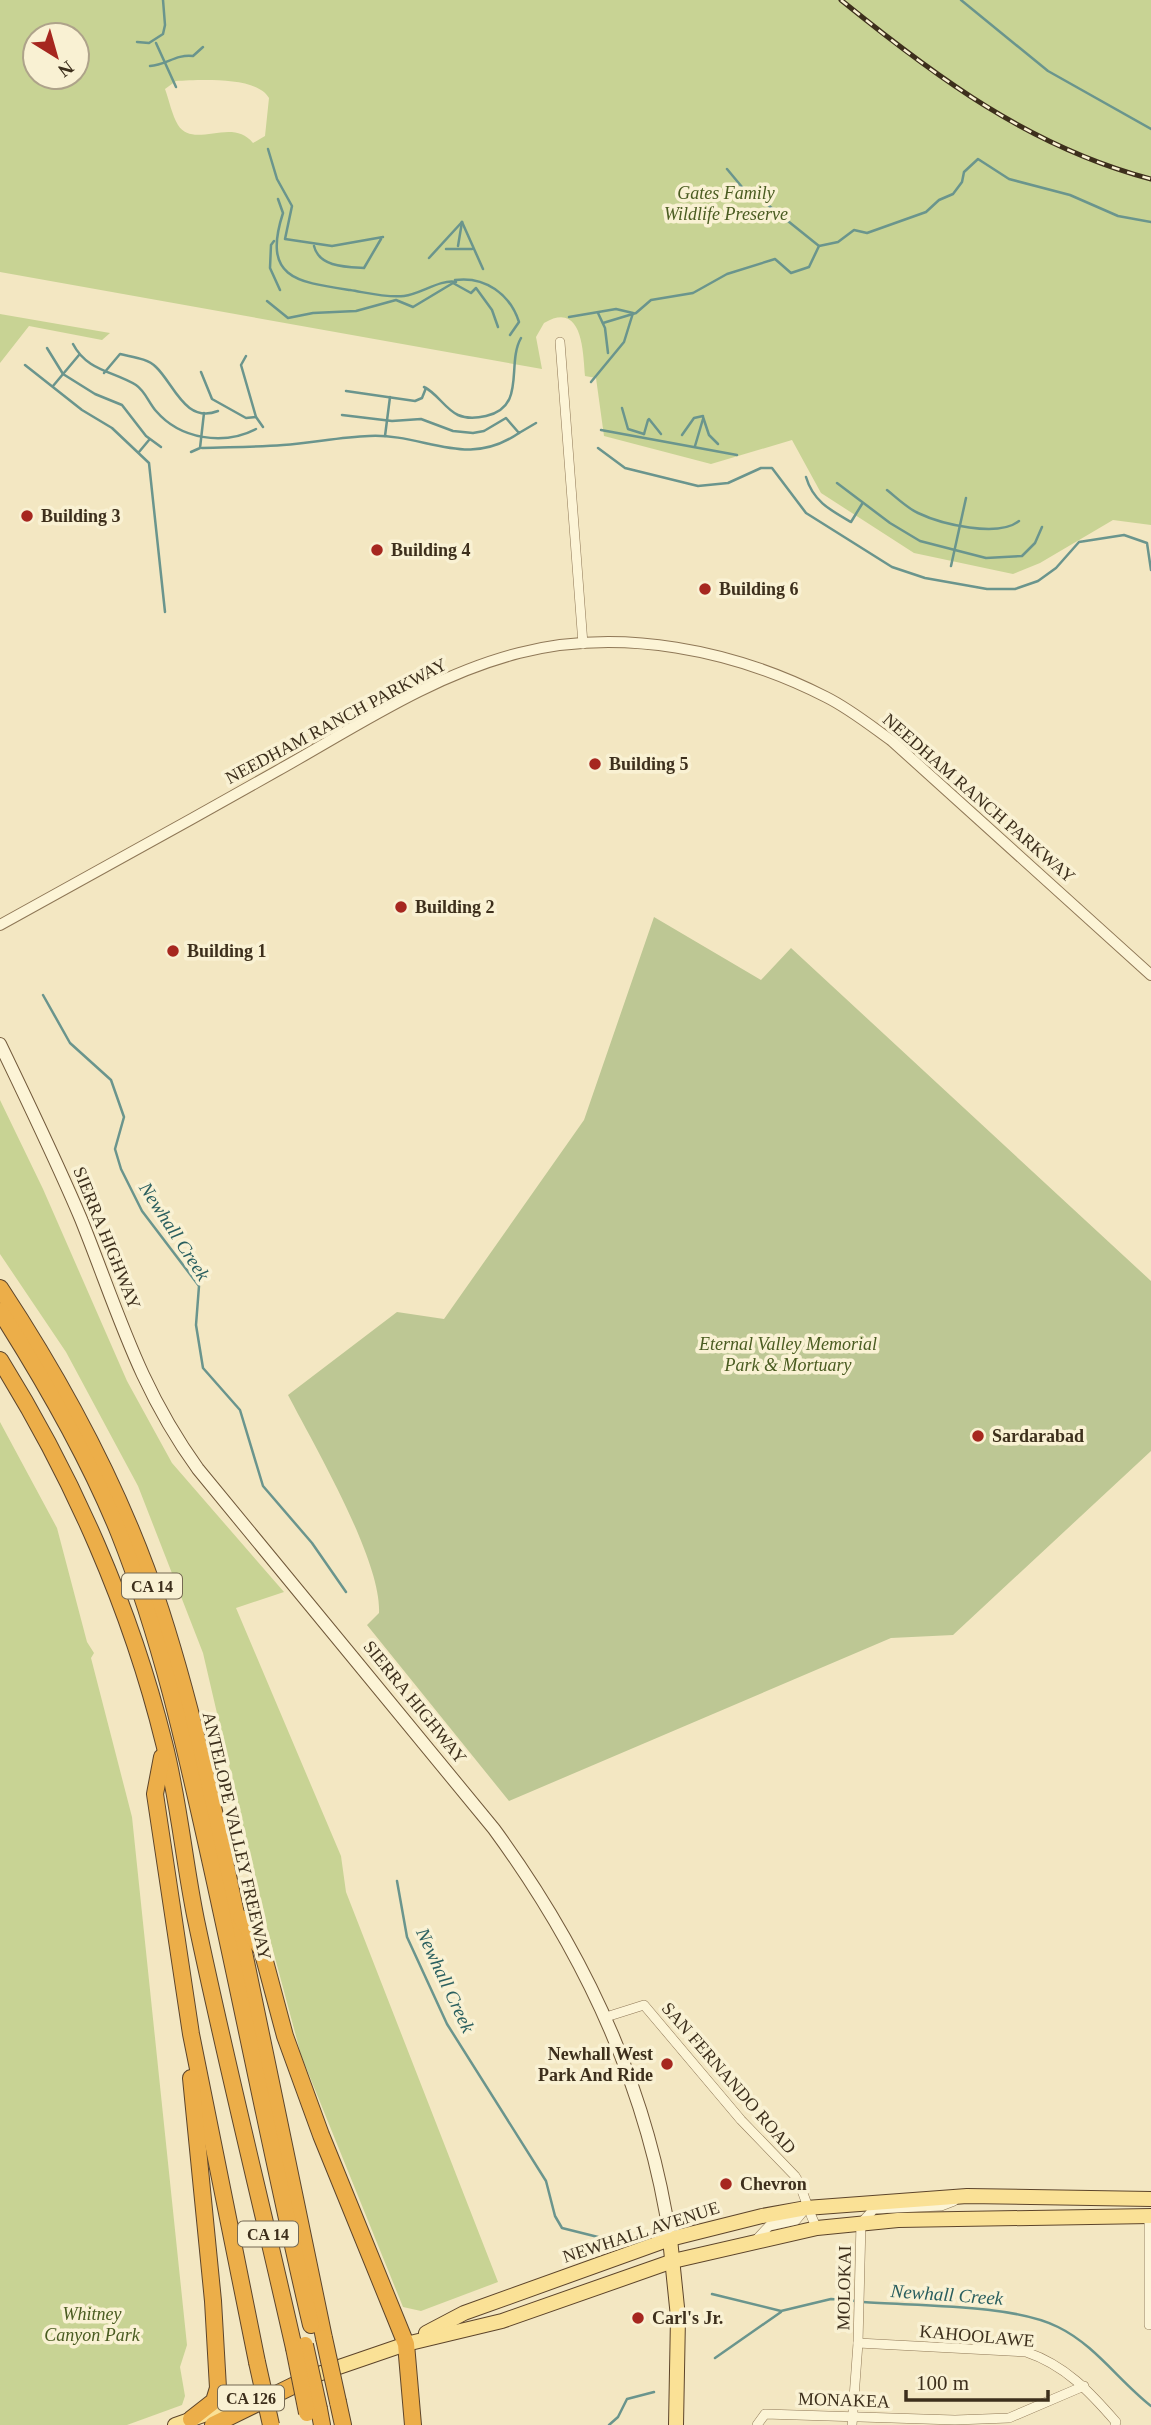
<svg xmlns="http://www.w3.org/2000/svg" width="1151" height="2425" font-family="Georgia,serif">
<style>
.green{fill:#c8d394;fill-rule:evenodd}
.cemetery{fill:#bdc794}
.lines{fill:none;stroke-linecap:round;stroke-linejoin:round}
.stream{stroke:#6a958d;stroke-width:2.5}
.minor-casing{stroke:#8f7857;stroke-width:10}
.tertiary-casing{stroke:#8f7857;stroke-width:12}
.secondary-casing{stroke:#71593a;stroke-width:14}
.primary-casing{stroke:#5d452b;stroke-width:16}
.motorway-casing{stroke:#5d452b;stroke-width:18}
.minor{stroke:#fcf4d6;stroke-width:9}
.tertiary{stroke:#fcf4d6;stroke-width:10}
.secondary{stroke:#fcf4d6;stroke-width:12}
.primary{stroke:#fae196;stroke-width:14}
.motorway{stroke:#ecae49;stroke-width:16}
.rail-casing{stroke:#3d2f1c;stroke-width:5}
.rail{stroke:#f9f1d3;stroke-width:2.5;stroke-dasharray:8;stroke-linecap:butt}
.motorway-bridge-casing{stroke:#5d452b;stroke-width:18;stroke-linecap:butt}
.motorway-bridge{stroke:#ecae49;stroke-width:16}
.poi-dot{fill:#a6271f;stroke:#f9f1d3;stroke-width:2.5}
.labels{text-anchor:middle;stroke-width:7;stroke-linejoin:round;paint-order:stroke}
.shield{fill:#f9f1d3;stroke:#756953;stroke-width:2}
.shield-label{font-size:16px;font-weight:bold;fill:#3d2f1c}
.park-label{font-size:18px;font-style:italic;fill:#4a5c21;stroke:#f9f1d3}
.poi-label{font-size:18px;font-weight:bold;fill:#3d2f1c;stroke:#f9f1d3;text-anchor:start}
.street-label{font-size:18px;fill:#3d2f1c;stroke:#f9f1d3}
.water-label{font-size:19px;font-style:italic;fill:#2a5f5f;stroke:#f9f1d3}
</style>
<rect width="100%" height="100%" fill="#f3e7c2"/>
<g class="green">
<path d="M 0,0 L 1151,0 L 1151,525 L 1113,520 L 1040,563 L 1013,574 L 914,553 L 821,493 L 792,440 L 711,464 L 604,436 L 596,378 L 585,376 C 583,352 583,300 544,323 L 536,337 L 542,369 L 0,272 ZM 35,35 L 77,35 L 77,77 L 35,77 ZM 176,81 C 199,80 257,76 269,98 L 265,136 L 253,143 C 232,116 194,150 178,125 C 172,115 169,100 165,89 Z"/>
<polygon points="0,314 110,333 102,340 29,326 0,363"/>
<polygon points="0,1100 43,1189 127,1381 172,1463 284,1592 236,1608 341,1856 346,1892 498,2282 421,2311 403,2307 301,2055 266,1924 203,1653 138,1486 66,1352 0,1254"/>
<polygon points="0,1422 57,1528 87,1642 94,1653 91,1658 132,1817 187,2345 180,2367 185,2396 182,2405 127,2425 0,2425"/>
</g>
<path class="cemetery" d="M 654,917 L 761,980 L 791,948 L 1151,1281 L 1151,1451 L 953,1635 L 891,1638 L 509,1801 L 367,1625 L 379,1613 C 382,1561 314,1445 288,1395 L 397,1312 L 444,1319 L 584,1120 Z"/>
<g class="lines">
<g class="stream">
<polyline points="961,0 1048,71 1151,129"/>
<polyline points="137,42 149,43 163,34 165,25 163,0"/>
<polyline points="156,43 176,87"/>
<path d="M 150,66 C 166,65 176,54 193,56 L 203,47"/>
<polyline points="268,149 277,179 292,206 285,239 332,246 383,237"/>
<polyline points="727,169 747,193 763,201 819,246"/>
<path d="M 278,199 L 283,213 C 262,278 296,282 350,290 C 368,293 387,298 404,296 C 421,294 440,279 456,282"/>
<polyline points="462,222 483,269"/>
<polyline points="274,241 271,245 270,268 280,290"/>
<path d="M 314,246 C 319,267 346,267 364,268 L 381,239"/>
<polyline points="458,246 462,222"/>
<polyline points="446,249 472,249"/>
<polyline points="429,258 462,222"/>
<path d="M 455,280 C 485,276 510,294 519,322 L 510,335"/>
<polyline points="267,301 288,318 313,313 356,311 396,300 413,307 453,283 471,293 476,288 492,310 498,327"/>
<polyline points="598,313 605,328 608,353"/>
<polyline points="569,317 616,309 633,313 624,342 591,382"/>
<polyline points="603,323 636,313 651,300 693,293 727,274 775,259 791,273 809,267 819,246 838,242 854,230 867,233 926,212 939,200 953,194 962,182 964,172 978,159 1009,179 1070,195 1118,216 1151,222"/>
<path d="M 73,344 C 87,371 113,371 136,385 C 145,391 149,403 156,411 C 180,439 223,446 256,429"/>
<polyline points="47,348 63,374 95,394 122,405 146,436 161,447"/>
<polyline points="246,356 241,365 256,417 263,427"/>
<polyline points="25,365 82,410 112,428 149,463 165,612"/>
<polyline points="201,372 212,399 246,418 256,417"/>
<path d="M 104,373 L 120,354 C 131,357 147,358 156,367 C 174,384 185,424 218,411"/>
<polyline points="53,386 79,355"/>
<path d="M 424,387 C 437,393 445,409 458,415 C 467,419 477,418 486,416 C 527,407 506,364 521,338"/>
<polyline points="346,391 415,401 422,398 426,388"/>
<polyline points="622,408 628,429 644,434"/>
<polyline points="342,415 392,421 421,419 453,431 473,433 484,431 506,418 519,433 536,423"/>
<polyline points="703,417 709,435 718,444"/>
<polyline points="649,419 661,434"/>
<polyline points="601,430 737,455"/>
<polyline points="644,434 648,420"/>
<polyline points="682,435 694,418 703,416"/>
<polyline points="385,436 390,397"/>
<polyline points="695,446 703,419"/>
<path d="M 202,448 C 229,447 256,447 283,445 C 312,443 340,437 369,436 C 425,433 465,470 519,433"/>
<polyline points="598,448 625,468 698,486 728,483 761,468 772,468 806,513 892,567 925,578 987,589 1015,589 1038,581 1056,568 1079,542 1124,535 1147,543 1151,570"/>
<polyline points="139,452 149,440"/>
<polyline points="191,452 200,448 204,413"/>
<path d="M 806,477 C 813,501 830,510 851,522 L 862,504"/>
<polyline points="837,483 890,523 920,541 986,558 1022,556 1035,543 1042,527"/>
<path d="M 887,490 C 897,498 907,508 918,513 C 941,524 998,538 1019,521"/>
<polyline points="951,566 966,498"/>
<polyline points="43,995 70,1043 111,1080 124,1117 115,1149 121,1169 142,1211 199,1286 196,1325 203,1368 240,1410 263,1486 312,1543 346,1592"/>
<polyline points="397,1881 407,1937 447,2024 546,2181 555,2216 562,2228 606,2239"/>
<polyline points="712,2294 781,2311 831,2299 856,2301"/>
<path d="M 863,2302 C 915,2306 1013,2304 1058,2327 C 1095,2345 1119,2381 1151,2406"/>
<polyline points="715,2358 781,2312"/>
<polyline points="609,2425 618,2417 627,2399 654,2392"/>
</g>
<defs>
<g id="minor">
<polyline points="560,342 583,644"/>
<path d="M 606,2017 L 644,2005 L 741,2120 L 795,2176 C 803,2187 808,2213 817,2228"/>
<polyline points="1149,2216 1149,2325"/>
<polyline points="756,2240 769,2226 796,2220 806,2208"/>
<path d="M 858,2343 L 1026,2352 C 1065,2365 1090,2392 1116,2422 L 1115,2425"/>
<polyline points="757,2425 765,2414 955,2420 1009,2418 1084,2386"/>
<polyline points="852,2425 858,2343 861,2223 874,2209 941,2206 954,2201"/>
</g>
<path id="tertiary" d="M 0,925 C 92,874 185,823 277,771 C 354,728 432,675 519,653 C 621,627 734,650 826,697 C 850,709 871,726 892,741 L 1151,975"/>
<path id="secondary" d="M 0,1044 C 28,1102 56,1160 81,1219 C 118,1311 138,1386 198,1469 L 494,1829 C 584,1952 648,2087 670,2239"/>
<g id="primary">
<polyline points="670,2239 678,2317 676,2425"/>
<polyline points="426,2333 464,2313 670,2239 762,2216 806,2208 967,2196 1151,2199"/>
<polyline points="301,2380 406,2344 502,2321 673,2261 817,2228 898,2220 1151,2216"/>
<polyline points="175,2425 266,2393"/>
</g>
<g id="motorway">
<path d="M 0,1288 C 66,1388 124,1496 161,1611 C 197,1723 221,1841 245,1957 C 272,2084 298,2211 324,2338"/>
<path d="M 0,1311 C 45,1382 88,1456 119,1533 C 162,1641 186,1751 211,1864 C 245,2017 275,2172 311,2325"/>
<path d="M 0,1360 C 73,1477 131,1609 164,1743 C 179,1801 184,1862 196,1920 C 226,2063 262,2206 294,2348"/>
<polyline points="162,1757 155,1794 191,2034 257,2362"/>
<polyline points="241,1918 262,1950 285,2036 321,2135 406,2344 413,2425"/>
<polyline points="338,2402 343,2425"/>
<polyline points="319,2409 322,2425"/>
<polyline points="191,2419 214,2401 218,2388 213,2301 191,2078"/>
<polyline points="213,2425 311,2377"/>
</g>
</defs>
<use href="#minor" class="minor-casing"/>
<use href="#tertiary" class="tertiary-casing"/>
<use href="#secondary" class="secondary-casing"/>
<use href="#primary" class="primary-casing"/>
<use href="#motorway" class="motorway-casing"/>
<use href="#minor" class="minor"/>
<use href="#tertiary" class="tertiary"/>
<use href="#secondary" class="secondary"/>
<use href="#primary" class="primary"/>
<use href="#motorway" class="motorway"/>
<defs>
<path id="rail" d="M 841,0 C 936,77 1030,147 1151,179"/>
</defs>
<use href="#rail" class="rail-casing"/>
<use href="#rail" class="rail"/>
<defs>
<g id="motorway-bridge">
<polyline points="324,2338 338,2402"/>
<polyline points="305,2345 319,2409"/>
<polyline points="294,2348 307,2413"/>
<polyline points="257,2362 271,2425"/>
</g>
</defs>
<use href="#motorway-bridge" class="motorway-bridge-casing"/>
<use href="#motorway-bridge" class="motorway-bridge"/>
</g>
<g class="poi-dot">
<circle cx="27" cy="516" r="7"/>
<circle cx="377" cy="550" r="7"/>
<circle cx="705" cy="589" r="7"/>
<circle cx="595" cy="764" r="7"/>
<circle cx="401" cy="907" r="7"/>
<circle cx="173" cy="951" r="7"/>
<circle cx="978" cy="1436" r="7"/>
<circle cx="667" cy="2064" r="7"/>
<circle cx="726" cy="2184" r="7"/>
<circle cx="638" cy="2318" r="7"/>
</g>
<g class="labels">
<g class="shield">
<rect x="122" y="1573.5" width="60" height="25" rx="5"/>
<rect x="238" y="2221.5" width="60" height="25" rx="5"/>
<rect x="218" y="2385.5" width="66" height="25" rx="5"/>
</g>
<g class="shield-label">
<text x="152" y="1592">CA 14</text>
<text x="268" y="2240">CA 14</text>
<text x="251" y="2404">CA 126</text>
</g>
<g class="park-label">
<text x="726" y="199">Gates Family<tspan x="726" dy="21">Wildlife Preserve</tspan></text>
<text x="788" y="1350">Eternal Valley Memorial<tspan x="788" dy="21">Park &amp; Mortuary</tspan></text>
<text x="92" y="2320">Whitney<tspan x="92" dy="21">Canyon Park</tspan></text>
</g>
<g class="poi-label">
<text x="41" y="522">Building 3</text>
<text x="391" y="556">Building 4</text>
<text x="719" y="595">Building 6</text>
<text x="609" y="770">Building 5</text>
<text x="415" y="913">Building 2</text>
<text x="187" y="957">Building 1</text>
<text x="992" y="1442">Sardarabad</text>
<text x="653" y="2060" text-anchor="end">Newhall West<tspan x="653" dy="21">Park And Ride</tspan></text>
<text x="740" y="2190">Chevron</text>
<text x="652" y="2324">Carl's Jr.</text>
</g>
<g class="street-label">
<text transform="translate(336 721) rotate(-28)" y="6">NEEDHAM RANCH PARKWAY</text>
<text transform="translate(979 798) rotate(41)" y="6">NEEDHAM RANCH PARKWAY</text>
<text transform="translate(107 1238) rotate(68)" y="6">SIERRA HIGHWAY</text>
<text transform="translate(415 1702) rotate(51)" y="6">SIERRA HIGHWAY</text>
<text transform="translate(237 1836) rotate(77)" y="6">ANTELOPE VALLEY FREEWAY</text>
<text transform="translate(729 2078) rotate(49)" y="6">SAN FERNANDO ROAD</text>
<text transform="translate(641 2232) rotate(-18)" y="6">NEWHALL AVENUE</text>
<text transform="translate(844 2288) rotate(-89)" y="6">MOLOKAI</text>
<text transform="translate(977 2336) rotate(5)" y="6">KAHOOLAWE</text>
<text transform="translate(844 2400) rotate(2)" y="6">MONAKEA</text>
</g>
<g class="water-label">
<text transform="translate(175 1231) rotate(57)" y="7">Newhall Creek</text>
<text transform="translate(446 1980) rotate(65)" y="7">Newhall Creek</text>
<text transform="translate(947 2294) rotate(4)" y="7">Newhall Creek</text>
</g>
</g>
<g transform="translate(56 56) rotate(143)"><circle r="33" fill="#f9f1d3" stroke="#aea38a" stroke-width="2"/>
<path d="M0-5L12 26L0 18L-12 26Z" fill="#a6271f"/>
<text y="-10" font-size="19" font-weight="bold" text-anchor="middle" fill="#3d2f1c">N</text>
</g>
<path d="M906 2390v10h142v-10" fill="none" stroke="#3d2f1c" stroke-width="3.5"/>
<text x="916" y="2390" font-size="21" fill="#3d2f1c" stroke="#f9f1d3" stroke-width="5" paint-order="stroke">100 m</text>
</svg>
